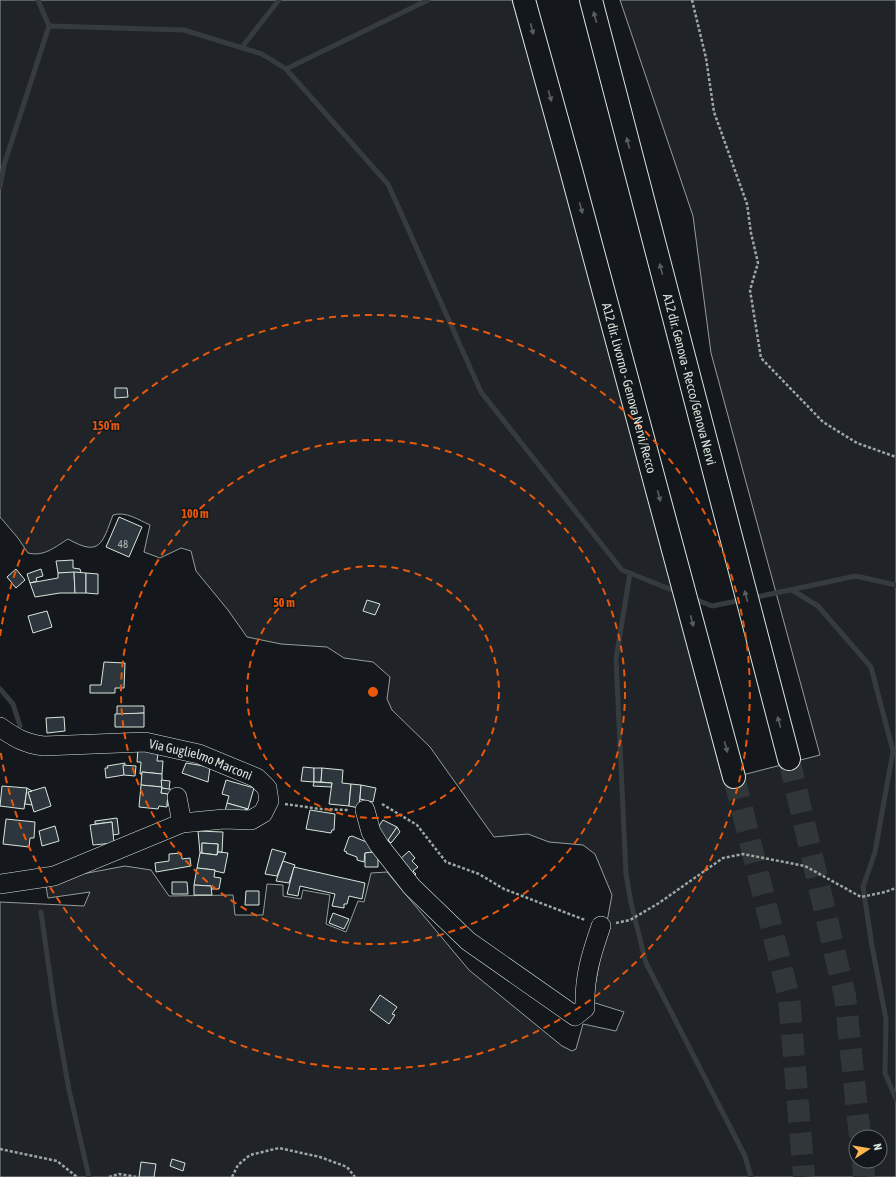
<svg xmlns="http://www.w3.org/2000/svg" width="896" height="1177" font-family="'Asap Condensed',sans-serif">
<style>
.green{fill:#202428;stroke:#939e99;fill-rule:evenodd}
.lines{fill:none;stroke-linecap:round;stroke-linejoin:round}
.stream{stroke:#363b3e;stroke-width:5}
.building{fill:#2c363c;stroke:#d8e6dc}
.highway-tunnel{stroke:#313739;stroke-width:22;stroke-dasharray:22 11;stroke-linecap:butt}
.minor-casing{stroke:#d8e6dc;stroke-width:20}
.highway-casing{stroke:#d8e6dc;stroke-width:24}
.path{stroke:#9da8a2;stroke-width:2.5;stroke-dasharray:3 2;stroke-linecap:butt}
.minor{stroke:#14181c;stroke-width:19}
.highway{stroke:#14181c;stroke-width:22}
.oneway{fill:#59605f}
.ring{fill:none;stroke:#e8590c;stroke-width:2;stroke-dasharray:7 5}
.labels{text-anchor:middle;stroke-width:3;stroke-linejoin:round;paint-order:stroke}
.number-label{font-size:11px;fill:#adbab4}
.street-label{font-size:13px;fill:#d8e6dc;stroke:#14181c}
.centre{fill:#e8590c;stroke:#14181c;stroke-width:2}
.ring-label{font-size:12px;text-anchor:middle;font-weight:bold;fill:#e8590c;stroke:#14181c;stroke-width:3;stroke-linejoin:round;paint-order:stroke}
</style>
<rect width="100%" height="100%" fill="#14181c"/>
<path class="green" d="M 0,0 L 512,0 L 588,266 L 723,780 L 820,755 L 711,353 L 693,216 L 620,0 L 896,0 L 896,1177 L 0,1177 L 0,902 L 84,906 L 90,892 L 48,898 L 45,881 L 125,866 L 151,870 L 169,896 L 233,895 L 235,915 L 263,915 L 267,884 L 283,885 L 283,896 L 301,899 L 303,890 L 330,895 L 326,924 L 346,932 L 358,901 L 364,902 L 371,873 L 387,872 L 469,970 L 562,1046 L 572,1051 L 576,1049 L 583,1024 L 616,1031 L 624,1012 L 592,1002 L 612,895 L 595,854 L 583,845 L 549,842 L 528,834 L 494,837 L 430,747 L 392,710 L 387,699 L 390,677 L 373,662 L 344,658 L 327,647 L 281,644 L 247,637 L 228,610 L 196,571 L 191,551 L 181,548 L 160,558 L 144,552 L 150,525 C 139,520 126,511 113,515 C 102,544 100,557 68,539 C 55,547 44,557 28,553 L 18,538 L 0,517 ZM 856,1137 L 880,1137 L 880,1161 L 856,1161 Z"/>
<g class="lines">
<g class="stream">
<polyline points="49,26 184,30 262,54 286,69 388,184 481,392 622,570 677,592"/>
<polyline points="242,47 279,0"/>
<polyline points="286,69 428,0"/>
<polyline points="0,187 4,165 49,26 38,0"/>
<polyline points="630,573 616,659 626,874 631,903 646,963 745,1156 751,1177"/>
<polyline points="792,590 818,606 871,667 893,751 875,852 863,887 872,946 886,1019 885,1073 896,1099"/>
<polyline points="692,598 712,606 742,600"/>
<polyline points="752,598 856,576 896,585"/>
<polyline points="0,689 13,704 20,726"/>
<polyline points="41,912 55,1011 69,1090 89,1177"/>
</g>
</g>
<g class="building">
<polygon points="115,388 127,388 128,397 115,398"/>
<polygon points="119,517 142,527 129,557 106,547"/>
<polygon points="73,560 73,568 80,569 81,573 58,573 56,561"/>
<polygon points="16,569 25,580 16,588 7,577"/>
<polygon points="41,569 43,576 36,578 37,581 30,583 27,574"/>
<polygon points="74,572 75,593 60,593 35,597 30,583 58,578 58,573"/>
<polygon points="74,572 86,573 86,593 75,593"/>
<polygon points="86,573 98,574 98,594 86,593"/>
<polygon points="367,600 380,604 375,615 363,611"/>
<polygon points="47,611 52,627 33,633 28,616"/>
<polygon points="104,662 125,663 124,688 115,688 115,693 90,693 90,685 101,685"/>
<polygon points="117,706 144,706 144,713 117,715"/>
<polygon points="144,713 144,727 115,727 115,714"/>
<polygon points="64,717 65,731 47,733 46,718"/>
<polygon points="138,748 158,753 157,761 163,761 162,774 142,772 142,774 140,774 141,762 137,762"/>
<polygon points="125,763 124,775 106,778 105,768 108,768 107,766"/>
<polygon points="186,763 210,767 208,782 182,773"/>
<polygon points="123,765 136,766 135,776 124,775"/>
<polygon points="303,767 314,768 314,782 301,781"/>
<polygon points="314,768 322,768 321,782 314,782"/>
<polygon points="322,768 343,770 342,783 351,784 349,806 329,804 332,783 321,782"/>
<polygon points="142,772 162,774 162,787 141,785"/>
<polygon points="161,780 170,781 169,790 162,788"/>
<polygon points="226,780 254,788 248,809 227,803 229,796 222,794"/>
<polygon points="314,782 332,783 331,787 313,786"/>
<polygon points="351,784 361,785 359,808 349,806"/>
<polygon points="141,785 162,787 161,793 168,794 167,807 159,806 158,809 139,807"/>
<polygon points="361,785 376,788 373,802 360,799"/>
<polygon points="2,786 27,788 24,809 0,806"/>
<polygon points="45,787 51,806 34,812 28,792"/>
<polygon points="27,788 32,791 28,792 32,805 25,804"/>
<polygon points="162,788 175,790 173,806 167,805 168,794 161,793"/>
<polygon points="227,803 248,809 239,812 225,811"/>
<polygon points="310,810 335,814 334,830 332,830 331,833 306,829"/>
<polygon points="117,818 119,834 113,835 112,822 95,824 95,821"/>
<polygon points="6,819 35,822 34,838 30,838 29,847 3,844"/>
<polygon points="383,820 397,827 387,842 374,833"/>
<polygon points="112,822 114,843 93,845 90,825"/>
<polygon points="55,826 59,841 42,846 39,831"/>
<polygon points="397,827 400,832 391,843 388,840"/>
<polygon points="198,831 223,832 222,852 218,852 218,844 202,843 202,853 200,853"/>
<polygon points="352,836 376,846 373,852 365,853 364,862 357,860 357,857 346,853 347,852 344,851 349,837"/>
<polygon points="202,843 218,844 217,855 202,853"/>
<polygon points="272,849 286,853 277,876 265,874"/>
<polygon points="409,851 415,858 412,861 418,867 413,871 416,874 411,878 398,861"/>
<polygon points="218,852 228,853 224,873 215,871 215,870 197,868 200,853 217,855"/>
<polygon points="373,852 378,852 378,867 365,867 365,853"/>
<polygon points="181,853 182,859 190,858 191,866 156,872 155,863 169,861 169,854"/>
<polygon points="283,861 295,865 289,883 276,881"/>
<polygon points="294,867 365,883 362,899 349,896 347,904 344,904 344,908 332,906 335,894 300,886 298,896 287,894"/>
<polygon points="197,868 215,870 214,877 221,878 219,889 211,889 211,886 194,885"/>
<polygon points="172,882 187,882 188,894 172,894"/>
<polygon points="194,885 211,886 212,895 194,895"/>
<polygon points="246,891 259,891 259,905 245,905"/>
<polygon points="333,913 349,919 344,929 329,923"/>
<polygon points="380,995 397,1007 392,1014 395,1015 389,1024 370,1010"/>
<polygon points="867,1124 872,1134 865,1137 856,1137 855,1142 851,1132"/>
<polygon points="172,1159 185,1163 183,1171 170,1166"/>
<polygon points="141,1162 156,1164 154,1177 139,1177"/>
</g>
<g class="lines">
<g class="highway-tunnel">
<polyline points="789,759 845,996 860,1137"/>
<polyline points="734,777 789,998 804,1177"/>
<polyline points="863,1161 864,1177"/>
</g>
<defs>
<g id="minor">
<path id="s1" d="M 0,727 C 15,738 26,744 44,746 L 145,742 L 199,754 L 257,778 L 267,788 L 269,801 L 263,813 L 251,820 L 224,819 L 182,823 L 54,876 L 0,884"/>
<polyline points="177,797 182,823"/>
<path d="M 365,810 L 371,832 L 379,845 L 412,887 L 468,941 L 575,1016 L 585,1008 C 584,977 591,955 601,926"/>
</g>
<g id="highway">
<path id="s2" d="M 524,0 L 571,170 L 734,777"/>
<path id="s3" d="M 591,0 L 789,759"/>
</g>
</defs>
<use href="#minor" class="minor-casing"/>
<use href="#highway" class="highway-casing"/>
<g class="path">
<polyline points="692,0 706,58 714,112 747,204 751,233 758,263 750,290 761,358 823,422 857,443 896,457"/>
<polyline points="285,804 320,809 348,810"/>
<polyline points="382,804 417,825 446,862 479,874 504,889 585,920"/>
<polyline points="616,923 630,920 659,903 723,858 743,854 805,866 861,897 885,892 896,888"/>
<polyline points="0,1149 57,1161 77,1177"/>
<polyline points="109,1177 119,1174 137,1177"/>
<polyline points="232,1177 238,1165 250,1155 279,1148 320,1157 347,1167 355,1177"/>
</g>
<use href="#minor" class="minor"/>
<use href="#highway" class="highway"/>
</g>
<defs><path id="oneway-solid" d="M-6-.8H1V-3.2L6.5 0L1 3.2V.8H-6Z"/></defs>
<g class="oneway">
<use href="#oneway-solid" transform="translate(595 17) rotate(-105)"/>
<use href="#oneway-solid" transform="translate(532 29) rotate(75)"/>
<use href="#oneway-solid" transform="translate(550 96) rotate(74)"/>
<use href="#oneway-solid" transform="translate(628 143) rotate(-105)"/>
<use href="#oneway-solid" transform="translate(581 208) rotate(75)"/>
<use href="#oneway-solid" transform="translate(661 269) rotate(-105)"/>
<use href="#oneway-solid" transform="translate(659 496) rotate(75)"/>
<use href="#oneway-solid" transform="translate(746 596) rotate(-105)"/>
<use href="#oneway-solid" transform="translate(692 621) rotate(75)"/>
<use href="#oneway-solid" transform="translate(779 722) rotate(-105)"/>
<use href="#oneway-solid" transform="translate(726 747) rotate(75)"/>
</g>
<g class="ring">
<circle cx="373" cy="692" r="126"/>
<circle cx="373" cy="692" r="252"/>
<path d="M0 636A377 377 0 1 1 0 748"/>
</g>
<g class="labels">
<g class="number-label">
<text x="123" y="548">48</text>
</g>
<g class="street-label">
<text dy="5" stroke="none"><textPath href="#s3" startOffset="392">A12 dir. Genova - Recco/Genova Nervi</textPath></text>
<text dy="5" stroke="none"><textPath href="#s2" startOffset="402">A12 dir. Livorno - Genova Nervi/Recco</textPath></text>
<text dy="5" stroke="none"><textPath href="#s1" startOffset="208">Via Guglielmo Marconi</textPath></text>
</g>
</g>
<circle cx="373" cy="692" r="6" class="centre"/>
<g class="ring-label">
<text x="106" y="430">150 m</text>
<text x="195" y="518">100 m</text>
<text x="284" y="607">50 m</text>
</g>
<g transform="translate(868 1149) rotate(78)"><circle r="19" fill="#14181c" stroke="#626a69"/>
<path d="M0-3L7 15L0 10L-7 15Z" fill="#ffb74d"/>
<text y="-6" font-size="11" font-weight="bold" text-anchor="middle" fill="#d8e6dc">N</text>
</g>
</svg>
